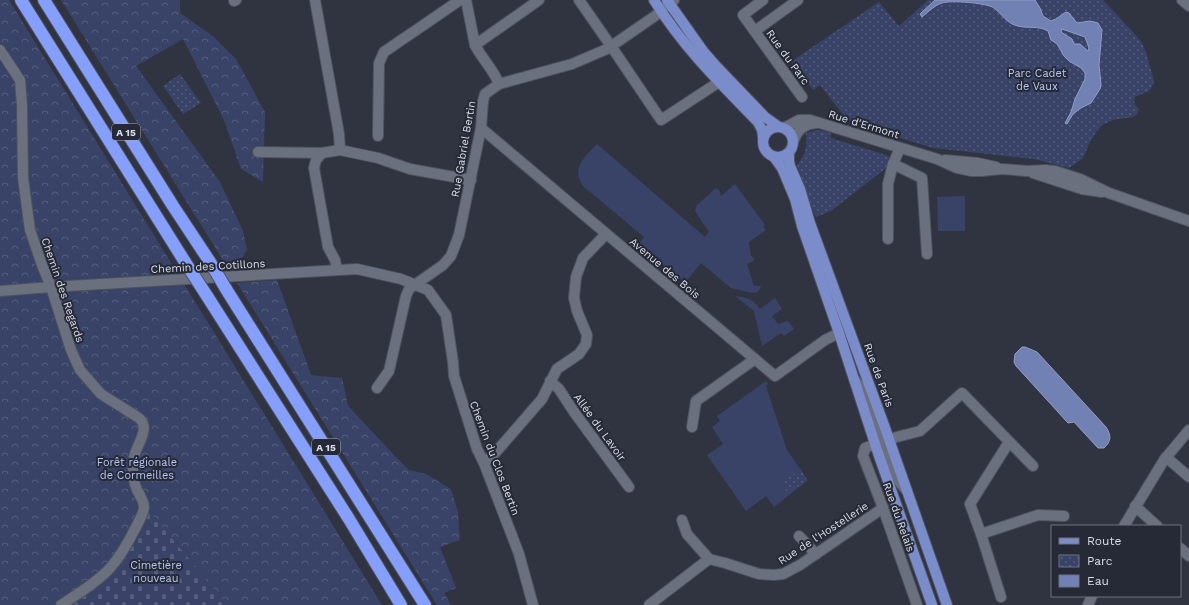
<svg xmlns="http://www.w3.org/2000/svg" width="1189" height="605" font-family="'Work Sans',sans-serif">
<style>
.green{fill:#394367}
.forest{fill:url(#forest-crowns)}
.cemetery{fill:url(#cemetery-stones)}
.park{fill:url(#park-dots)}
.water{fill:#7281b3;stroke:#929dc3;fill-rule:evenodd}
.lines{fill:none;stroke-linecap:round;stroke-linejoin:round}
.minor-casing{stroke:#4f525d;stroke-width:12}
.major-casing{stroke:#4f525d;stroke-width:12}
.highway-casing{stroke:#4f525d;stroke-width:14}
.minor{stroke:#6b707e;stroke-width:10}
.major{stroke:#7b8ccb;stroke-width:10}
.highway{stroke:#859ffe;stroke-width:12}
.highway-bridge-casing{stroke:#4f525d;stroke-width:14;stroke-linecap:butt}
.highway-bridge{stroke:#859ffe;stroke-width:12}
.labels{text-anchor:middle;stroke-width:4;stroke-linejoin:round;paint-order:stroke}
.shield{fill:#262a37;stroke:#a5a8b2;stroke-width:1}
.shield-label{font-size:10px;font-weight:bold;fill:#dbdee7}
.street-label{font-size:11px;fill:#dbdee7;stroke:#262a37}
.park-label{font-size:11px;fill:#b7c6f2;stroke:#262a37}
</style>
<defs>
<pattern id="forest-crowns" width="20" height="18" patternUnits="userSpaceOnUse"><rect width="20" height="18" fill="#394367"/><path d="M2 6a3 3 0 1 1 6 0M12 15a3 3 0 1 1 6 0" fill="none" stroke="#555e7d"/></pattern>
<pattern id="cemetery-stones" width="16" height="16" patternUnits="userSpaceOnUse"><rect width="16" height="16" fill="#394367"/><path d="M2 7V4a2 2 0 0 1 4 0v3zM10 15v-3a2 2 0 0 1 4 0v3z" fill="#555e7d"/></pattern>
<pattern id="park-dots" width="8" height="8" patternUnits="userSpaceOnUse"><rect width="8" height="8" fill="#394367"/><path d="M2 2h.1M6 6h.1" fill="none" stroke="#555e7d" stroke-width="1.8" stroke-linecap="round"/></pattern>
</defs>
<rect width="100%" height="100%" fill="#303441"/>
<g class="green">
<path d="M 597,144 L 705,237 L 709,232 L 695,211 L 697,205 L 716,188 L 719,190 L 721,196 L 735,184 L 765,225 L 763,227 L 766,230 L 749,242 L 749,244 L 751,256 L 754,258 L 754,261 L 747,264 L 754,286 L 761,286 L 758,292 L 752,293 L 731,288 L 701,263 L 685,283 L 639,244 L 644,237 L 583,186 C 570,168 586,156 597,144 Z"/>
<polygon points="965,196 965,231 938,231 937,197"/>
<path d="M 735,296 C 747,297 753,299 760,309 L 775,298 L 782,309 L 772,316 L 778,324 L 788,321 L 794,329 L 784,336 L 781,333 L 762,346 L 754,311 Z"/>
<polygon points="766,381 768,384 766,386 787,450 808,480 774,507 766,496 746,511 707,455 723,444 712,427 720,421 717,416"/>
</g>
<g class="forest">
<polygon points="0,0 9,0 382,605 0,605"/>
<polygon points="61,0 180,0 180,13 214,37 236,59 265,112 263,182 241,169 224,120 183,39 136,66 220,182 243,231 247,250 231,273"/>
<polygon points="277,280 311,375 342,378 348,406 395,456 409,470 426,474 451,489 458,512 460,540 440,547 456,588 444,593 451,605 437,605 237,283"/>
</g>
<polygon class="cemetery" points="149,511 227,605 68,605 103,580 122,563"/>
<g class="park">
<polygon points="928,0 1103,0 1133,32 1142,43 1146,52 1153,77 1154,83 1149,91 1135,97 1134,101 1135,105 1139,109 1137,114 1133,117 1113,120 1102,125 1096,132 1089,144 1083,158 1069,168 1034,159 933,148 854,124 845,117 820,85 813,90 792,61 879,2 899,26"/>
<polygon points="180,74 201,103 183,114 163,86"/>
<path d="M 817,130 L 830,132 L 831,138 L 889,156 L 886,168 L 831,211 L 816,217 L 812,208 L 797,165 C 805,155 808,146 806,133 Z"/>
<polygon points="800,470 807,480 788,493 781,483"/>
</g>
<g class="water">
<path d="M 935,0 L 1035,0 L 1040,8 L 1043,16 L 1051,21 C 1057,19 1061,15 1066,12 L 1069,13 L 1077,23 L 1090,21 L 1098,23 L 1102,30 L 1099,65 L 1101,84 L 1100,89 L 1091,103 L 1081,108 L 1073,114 L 1067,124 L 1065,123 L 1071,112 L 1075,99 L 1085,79 L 1085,73 L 1081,68 L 1069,61 L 1064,56 L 1057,44 L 1051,40 L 1048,31 C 1037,25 1029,29 1018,26 C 1007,24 1002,14 994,8 C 988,3 950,0 942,3 C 935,5 928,12 922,17 L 920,14 ZM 1062,29 L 1085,37 L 1089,48 L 1088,51 L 1080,44 L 1074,44 L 1072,39 L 1061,32 Z"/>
<path d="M 1022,347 L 1025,347 L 1037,352 L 1106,427 C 1111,435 1112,441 1104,448 L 1098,448 L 1074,422 L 1068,423 L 1016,366 L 1014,362 L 1015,354 Z"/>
</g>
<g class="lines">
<defs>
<g id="minor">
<polyline points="315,0 339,134 340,150"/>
<path d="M 466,0 L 475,45 C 482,59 494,70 499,84"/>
<polyline points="579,0 611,46 661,120 719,82"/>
<polyline points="763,0 743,15 802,97"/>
<polyline points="1182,0 1189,6"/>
<polyline points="234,1 236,0"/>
<polyline points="755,31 798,0"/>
<polyline points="475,45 539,0"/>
<path d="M 0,50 L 20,80 L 22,105 L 23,178 L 30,230 L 42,265 L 51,287 L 71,350 L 80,370 L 101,394 L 139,418 C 151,428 137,444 134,457 C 132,468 133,480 137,490 C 140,495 144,502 144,507 C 144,513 139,521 136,527 C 129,541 121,556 110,568 C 98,582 76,595 61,605"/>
<polyline points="481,128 775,376 825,340 839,333"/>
<polyline points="784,128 799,120 810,120 937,159 957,168 971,171 981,171 1002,169 1027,171 1045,170 1055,171 1080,179 1109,193 1189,221"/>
<polyline points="378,136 379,63 384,52 460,0"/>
<path d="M 794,140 C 797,130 805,124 816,123"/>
<polyline points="258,152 322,153 340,150 378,158 410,169 471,180"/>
<polyline points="322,153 316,160 314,168 328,247 335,260 337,270"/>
<polyline points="945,160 978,163 996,167"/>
<polyline points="893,164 922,178 927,254"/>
<polyline points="1033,173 1082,189 1102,192"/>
<polyline points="888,239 888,184 893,164 900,148"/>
<polyline points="0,291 51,287 357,269 401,279 428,290 446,315 453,362 454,376 477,449 484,463 519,554 533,605"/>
<polyline points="854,379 863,390 881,441"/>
<polyline points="550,381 559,389 574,412 629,487"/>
<polyline points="377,388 389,371 406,296 409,289 443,265 451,256 459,235 481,128 483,101 485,94 499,84 572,64 607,49 655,16 674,0"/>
<polyline points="692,427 696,401 755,359"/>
<polyline points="883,441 895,477 907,491"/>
<polyline points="1166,457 1189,477"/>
<polyline points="484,463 495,453 542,399 557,369 579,354 586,344 587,335 577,311 574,298 576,277 583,258 606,234"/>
<polyline points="1135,506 1157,526"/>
<polyline points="682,520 687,534 709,559"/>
<polyline points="1124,526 1164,460 1189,430"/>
<polyline points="981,534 1038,515 1064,516"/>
<polyline points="799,536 816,554"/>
<polyline points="1180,548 1189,556"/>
<polyline points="1001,597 981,534 970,504 1009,442"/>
<polyline points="649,605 709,559 725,563 759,574 774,575 783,574 800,565 883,508"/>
<polyline points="917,605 883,508 865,461 863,456 865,448 889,439 920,431 962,393 1033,466"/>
<polyline points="1088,605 1092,596"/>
</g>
<g id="major">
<path d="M 654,0 C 684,48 719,82 758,122 L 762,130 L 763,137"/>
<polyline points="667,0 703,51 717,67 765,117 779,127"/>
<circle cx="778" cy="142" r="15"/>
<polyline points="789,153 789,161 790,166 800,189 810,223 884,425 947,605"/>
<polyline points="774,157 782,168 795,199 802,226 839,333 878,453 932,605"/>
</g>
<g id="highway">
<polyline points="21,0 185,262"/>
<polyline points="44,0 173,206 210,262"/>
<polyline points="226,289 425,605"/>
<polyline points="207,296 349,519 401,605"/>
</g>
</defs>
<use href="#minor" class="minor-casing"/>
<use href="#major" class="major-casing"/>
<use href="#highway" class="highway-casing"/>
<use href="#minor" class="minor"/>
<use href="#major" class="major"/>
<use href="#highway" class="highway"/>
<defs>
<g id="highway-bridge">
<polyline points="185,262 207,296"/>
<polyline points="210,262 226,289"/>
</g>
</defs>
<use href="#highway-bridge" class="highway-bridge-casing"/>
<use href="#highway-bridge" class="highway-bridge"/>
</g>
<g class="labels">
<g class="shield">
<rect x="112" y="124" width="28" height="16" rx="3"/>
<rect x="312" y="439" width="28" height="16" rx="3"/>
</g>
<g class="shield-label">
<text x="126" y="136">A 15</text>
<text x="326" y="451">A 15</text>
</g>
<g class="street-label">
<text transform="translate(788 57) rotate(54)" y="4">Rue du Parc</text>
<text transform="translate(864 124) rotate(17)" y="4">Rue d'Ermont</text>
<text transform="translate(463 149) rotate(-80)" y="4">Rue Gabriel Bertin</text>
<text transform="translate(208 266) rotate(-3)" y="4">Chemin des Cotillons</text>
<text transform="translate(665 268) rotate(40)" y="4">Avenue des Bois</text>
<text transform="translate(63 290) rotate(71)" y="4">Chemin des Regards</text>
<text transform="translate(879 375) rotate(70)" y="4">Rue de Paris</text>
<text transform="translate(600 427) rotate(54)" y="4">Allée du Lavoir</text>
<text transform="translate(495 458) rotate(69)" y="4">Chemin du Clos Bertin</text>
<text transform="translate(899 517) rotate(70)" y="4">Rue du Relais</text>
<text transform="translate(823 533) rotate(-33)" y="4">Rue de l'Hostellerie</text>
</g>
<g class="park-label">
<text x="1037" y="77">Parc Cadet<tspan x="1037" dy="13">de Vaux</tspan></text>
<text x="137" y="466">Forêt régionale<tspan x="137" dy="13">de Cormeilles</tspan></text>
<text x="156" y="569">Cimetière<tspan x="156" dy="13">nouveau</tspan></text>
</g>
</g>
<rect x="1051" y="525" width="130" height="72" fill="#262a37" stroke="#6e727d"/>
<rect x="1059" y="538" width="20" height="6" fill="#7b8ccb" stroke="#6e727d"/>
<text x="1087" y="545" font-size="12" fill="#dbdee7">Route</text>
<rect x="1059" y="555" width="20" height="12" fill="url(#park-dots)" stroke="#6e727d"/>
<text x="1087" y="565" font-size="12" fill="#dbdee7">Parc</text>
<rect x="1059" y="575" width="20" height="12" fill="#7281b3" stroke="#6e727d"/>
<text x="1087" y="585" font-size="12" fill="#dbdee7">Eau</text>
</svg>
